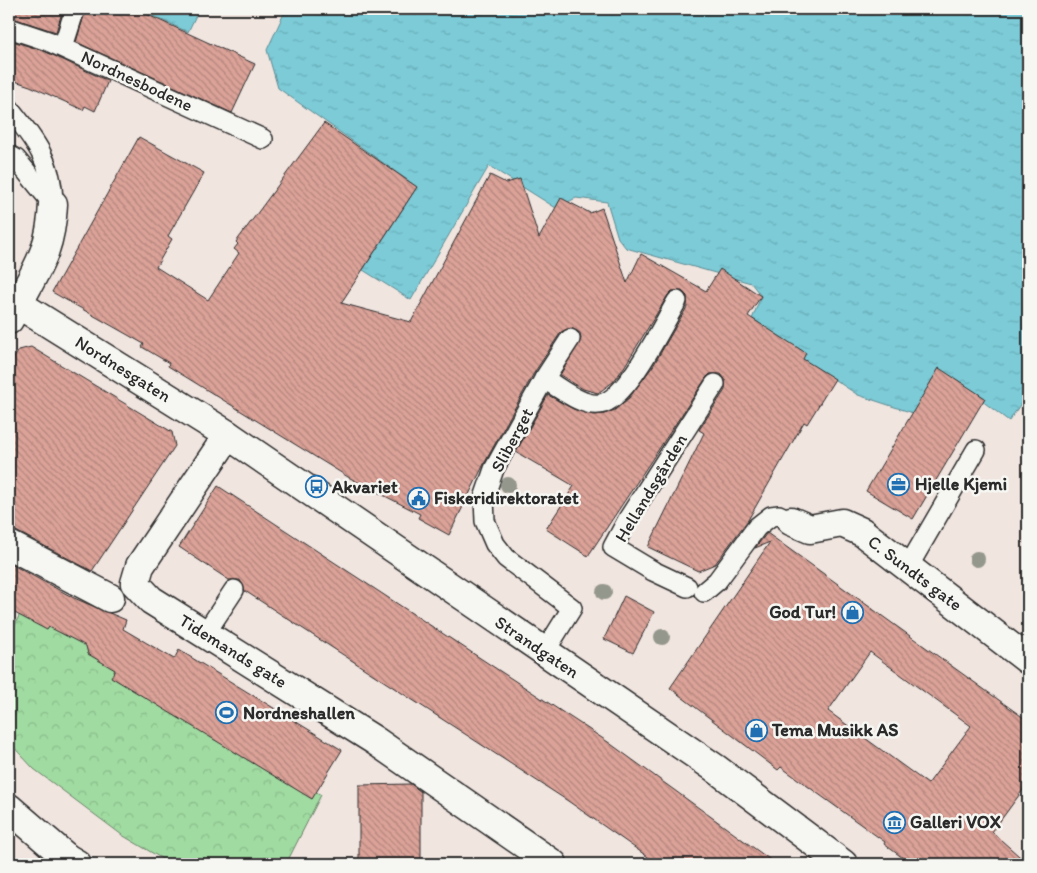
<svg xmlns="http://www.w3.org/2000/svg" width="1037" height="873" font-family="Itim,sans-serif">
<style>
.park{fill:url(#park-crowns);stroke:#668366}
.water{fill:url(#water-ripples);stroke:#5b8b92}
.building{fill:url(#building-back-hatch);stroke:#2b2b2b;fill-rule:evenodd}
.lines{fill:none;stroke-linecap:round;stroke-linejoin:round}
.service-casing{stroke:#2b2b2b;stroke-width:22}
.minor-casing{stroke:#2b2b2b;stroke-width:31}
.secondary-casing{stroke:#2b2b2b;stroke-width:31}
.service{stroke:#f6f6f2;stroke-width:19}
.minor{stroke:#f6f6f2;stroke-width:28}
.secondary{stroke:#f6f6f2;stroke-width:28}
.tree{fill:#94978c}
.labels{text-anchor:middle;stroke-width:5;stroke-linejoin:round;paint-order:stroke}
.street-label{font-size:18px;fill:#2b2b2b;stroke:#f6f6f2}
.poi-label{font-size:18px;font-weight:bold;fill:#2b2b2b;stroke:#f6f6f2;text-anchor:start}
</style>
<defs>
<pattern id="park-crowns" width="20" height="18" patternUnits="userSpaceOnUse" patternTransform="scale(1.25)"><rect width="20" height="18" fill="#a0dba1"/><path d="M2 6a3 3 0 1 1 6 0M12 15a3 3 0 1 1 6 0" fill="none" stroke="#8abc8b"/></pattern>
<pattern id="water-ripples" width="26" height="14" patternUnits="userSpaceOnUse" patternTransform="scale(1.25)"><rect width="26" height="14" fill="#7bcbd7"/><path d="M2 4q2-2 4 0t4 0M15 11q2-2 4 0t4 0" fill="none" stroke="#6aaeb9"/></pattern>
<pattern id="building-back-hatch" width="6" height="6" patternUnits="userSpaceOnUse" patternTransform="scale(1.25)"><rect width="6" height="6" fill="#dba298"/><path d="M-1 5l2 2M0 0l6 6M5-1l2 2" fill="none" stroke="#b2847c"/></pattern>
</defs>
<rect width="100%" height="100%" fill="#f1e5e0"/>
<filter id="ink" filterUnits="userSpaceOnUse"><feTurbulence type="fractalNoise" baseFrequency=".02" numOctaves="2"/><feDisplacementMap in="SourceGraphic" scale="10" xChannelSelector="R" yChannelSelector="G"/><feConvolveMatrix kernelMatrix="1 2 1 2 8 2 1 2 1" color-interpolation-filters="sRGB"/></filter>
<g filter="url(#ink)">
<polygon class="park" points="26,602 321,795 286,864 171,864 122,835 34,769 9,742 9,636"/>
<g class="water">
<polygon points="137,9 199,9 188,32"/>
<polygon points="286,9 1028,9 1028,393 1009,421 939,369 913,413 858,395 760,331 749,327 761,296 751,283 626,248 618,238 607,202 576,198 556,208 489,166 411,300 363,270 417,187 278,88 267,50"/>
</g>
<g class="building">
<polygon points="9,9 63,9 56,32 9,17"/>
<polygon points="86,9 135,9 255,64 232,113 76,42"/>
<polygon points="9,40 44,51 108,81 95,111 85,106 83,110 30,86 9,79"/>
<polygon points="324,123 417,187 341,303 411,322 490,175 506,183 520,179 539,238 561,198 590,213 602,208 627,283 641,254 706,291 720,269 761,296 748,316 806,353 803,359 835,379 807,424 804,422 748,520 715,564 698,571 648,547 704,433 699,430 725,390 725,379 721,374 710,374 706,378 588,556 546,529 574,486 516,452 548,395 573,409 593,415 604,414 615,410 629,398 653,366 687,307 687,296 682,291 672,291 668,295 623,369 613,382 598,393 583,389 560,375 581,339 580,333 571,328 561,332 534,373 484,464 449,535 418,518 420,514 348,477 168,366 169,363 142,347 144,344 52,292 139,137 204,173 168,236 172,239 156,267 208,300 239,253 234,249 238,244 236,242"/>
<polygon points="31,347 172,432 175,446 92,571 16,531 9,529 9,366 19,350"/>
<polygon points="939,368 985,398 913,519 866,491"/>
<polygon points="218,486 608,742 776,864 658,864 568,801 245,591 240,580 229,580 179,547"/>
<path d="M 767,533 L 1028,721 L 1028,783 L 992,832 L 1028,864 L 911,864 L 884,844 L 885,842 L 781,767 L 778,770 L 670,688 L 770,542 L 755,548 ZM 870,652 L 971,726 L 928,784 L 828,711 Z"/>
<polygon points="9,563 74,598 126,620 123,629 174,659 179,650 342,750 312,799 111,677 115,670 88,654 86,646 49,627 47,630 9,610"/>
<polygon points="624,596 654,612 633,653 604,639"/>
<polygon points="411,784 421,792 421,864 359,864 359,785"/>
</g>
<g class="lines">
<defs>
<g id="service">
<polyline points="9,28 48,41 263,139"/>
<polyline points="63,47 75,9"/>
<path d="M 9,108 C 34,139 53,162 53,204"/>
<polyline points="9,155 16,159 53,204"/>
<path d="M 544,379 C 559,387 582,407 600,404 C 627,400 663,324 677,301"/>
<polyline points="908,567 976,450"/>
<polyline points="687,587 653,571 613,547 628,519 715,384"/>
<polyline points="704,592 717,581 757,527 771,516 779,515 791,521"/>
<polyline points="205,634 234,590"/>
<polyline points="544,653 572,608 506,558 495,544 485,521 484,498 494,469 544,379 570,339"/>
</g>
<g id="minor">
<path d="M 9,299 L 18,304 C 39,265 51,249 53,204"/>
<polyline points="228,435 140,566 135,583 151,600 374,740 553,864"/>
<polyline points="791,521 810,529 842,523 862,532 1028,660"/>
<polyline points="9,545 110,598"/>
<polyline points="9,808 67,858 77,864"/>
</g>
<polyline id="secondary" points="9,320 18,304 228,435 715,768 843,864"/>
</defs>
<use href="#service" class="service-casing"/>
<use href="#minor" class="minor-casing"/>
<use href="#secondary" class="secondary-casing"/>
<use href="#service" class="service"/>
<use href="#minor" class="minor"/>
<use href="#secondary" class="secondary"/>
</g>
<g class="tree">
<circle cx="508" cy="485" r="8"/>
<circle cx="977" cy="559" r="8"/>
<circle cx="604" cy="592" r="8"/>
<circle cx="662" cy="637" r="8"/>
</g>
</g>
<defs>
<symbol id="office-ring" viewBox="-11 -11 22 22"><circle r="9.5" fill="#f6f6f2" stroke="#1f6fb2" stroke-width="1.5"/><path d="M-6-3h4V-5.5h4V-3h4V5H-6ZM-1-4.5V-3h2v-1.5ZM-6 0V1H6V0Z" fill="#1f6fb2"/></symbol>
<symbol id="bus-ring" viewBox="-11 -11 22 22"><circle r="9.5" fill="#f6f6f2" stroke="#1f6fb2" stroke-width="1.5"/><path d="M-5-6H5V4H4V6H2V4H-2V6H-4V4H-5ZM-3.5-4V0h7V-4ZM-3.5 1.2v1.5H-2V1.2ZM2 1.2v1.5H3.5V1.2Z" fill="#1f6fb2"/></symbol>
<symbol id="civic-ring" viewBox="-11 -11 22 22"><circle r="9.5" fill="#f6f6f2" stroke="#1f6fb2" stroke-width="1.5"/><path d="M-.6-6.5H3V-4.5H.6V-3L4-1V1h2V6H-6V1h2V-1L-.6-3ZM-1.2 2.5V6h2.4V2.5Z" fill="#1f6fb2"/></symbol>
<symbol id="shop-ring" viewBox="-11 -11 22 22"><circle r="9.5" fill="#f6f6f2" stroke="#1f6fb2" stroke-width="1.5"/><path d="M-5-2.5h2.3a2.7 3.5 0 0 1 5.4 0H5L5.5 6h-11ZM-1.5-2.5h3a1.5 2.3 0 0 0-3 0Z" fill="#1f6fb2"/></symbol>
<symbol id="stadium-ring" viewBox="-11 -11 22 22"><circle r="9.5" fill="#f6f6f2" stroke="#1f6fb2" stroke-width="1.5"/><path d="M0-5a6.5 5 0 1 0 0 10a6.5 5 0 1 0 0-10ZM-3.5-1.8h7v3.6h-7Z" fill="#1f6fb2"/></symbol>
<symbol id="museum-ring" viewBox="-11 -11 22 22"><circle r="9.5" fill="#f6f6f2" stroke="#1f6fb2" stroke-width="1.5"/><path d="M0-6L6-3V-2H-6V-3ZM-5-1h2V3h-2ZM-1-1h2V3h-2ZM3-1h2V3H3ZM-6 4H6V6H-6Z" fill="#1f6fb2"/></symbol>
</defs>
<g fill-rule="evenodd">
<use href="#office-ring" x="886" y="472" width="25" height="25"/>
<use href="#bus-ring" x="304" y="474" width="25" height="25"/>
<use href="#civic-ring" x="406" y="486" width="25" height="25"/>
<use href="#shop-ring" x="840" y="600" width="25" height="25"/>
<use href="#stadium-ring" x="214" y="700" width="25" height="25"/>
<use href="#shop-ring" x="744" y="718" width="25" height="25"/>
<use href="#museum-ring" x="882" y="810" width="25" height="25"/>
</g>
<g class="labels">
<g class="street-label">
<text transform="translate(137 81) rotate(25)" y="6">Nordnesbodene</text>
<text transform="translate(123 369) rotate(32)" y="6">Nordnesgaten</text>
<text transform="translate(512 440) rotate(-62)" y="6">Sliberget</text>
<text transform="translate(651 488) rotate(-59)" y="6">Hellandsgården</text>
<text transform="translate(915 573) rotate(37)" y="6">C. Sundts gate</text>
<text transform="translate(537 647) rotate(34)" y="6">Strandgaten</text>
<text transform="translate(233 651) rotate(32)" y="6">Tidemands gate</text>
</g>
<g class="poi-label">
<text x="915" y="490">Hjelle Kjemi</text>
<text x="332" y="493">Akvariet</text>
<text x="434" y="504">Fiskeridirektoratet</text>
<text x="836" y="618" text-anchor="end">God Tur!</text>
<text x="243" y="719">Nordneshallen</text>
<text x="772" y="736">Tema Musikk AS</text>
<text x="910" y="828">Galleri VOX</text>
</g>
</g>
<rect width="1037" height="873" fill="none" stroke="#f6f6f2" stroke-width="30"/>
<rect x="15" y="15" width="1007" height="843" fill="none" stroke="#2b2b2b" stroke-width="2" filter="url(#ink)"/>
</svg>
